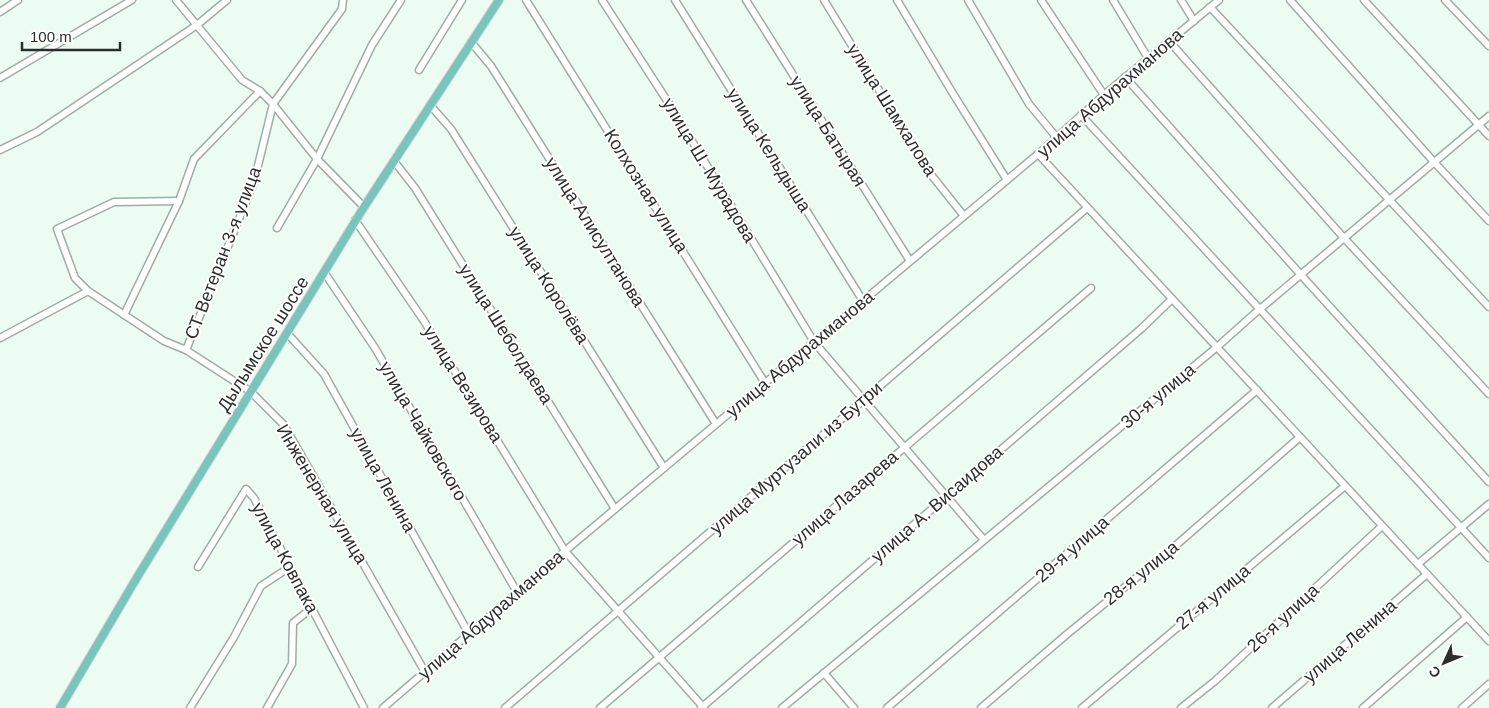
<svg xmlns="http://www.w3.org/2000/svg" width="1489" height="708" font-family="Arial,sans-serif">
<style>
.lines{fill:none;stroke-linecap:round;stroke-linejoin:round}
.minor-casing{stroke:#9fada5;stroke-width:9}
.major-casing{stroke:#d9dad9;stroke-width:10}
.minor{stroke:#fff;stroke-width:6}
.major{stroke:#79c4bb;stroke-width:8}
.labels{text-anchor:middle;stroke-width:4;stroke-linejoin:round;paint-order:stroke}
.street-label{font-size:18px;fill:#2a2f2c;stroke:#fff}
</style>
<rect width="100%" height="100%" fill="#edfcf3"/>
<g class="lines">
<defs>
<g id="minor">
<polyline points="176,0 242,80 260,91 273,104 317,159 364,207"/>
<polyline points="526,0 765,383"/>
<polyline points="602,0 675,113 814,342 984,540"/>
<polyline points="675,0 863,301"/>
<polyline points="746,0 910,261"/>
<polyline points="824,0 929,172 964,216"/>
<polyline points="897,0 952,92 1007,180"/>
<polyline points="968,0 1029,104 1057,138"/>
<polyline points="1041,0 1104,95"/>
<polyline points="1113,0 1148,58"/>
<polyline points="1181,0 1194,21"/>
<polyline points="1290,0 1434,162 1489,221"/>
<polyline points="1364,0 1489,136"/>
<polyline points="1445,0 1489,46"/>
<polyline points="1210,7 1489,307"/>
<polyline points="0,12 18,0"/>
<polyline points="1169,41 1344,238 1489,394"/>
<polyline points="471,42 491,66 716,424"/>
<polyline points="419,70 462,0"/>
<polyline points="1125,77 1301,275 1489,482"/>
<polyline points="0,78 132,0"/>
<polyline points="430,105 451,129 664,468"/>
<polyline points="1081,115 1489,558"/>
<polyline points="0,150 37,132 197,25 227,0"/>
<polyline points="1038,154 1489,641"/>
<polyline points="394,161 415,188 615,509"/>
<polyline points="355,220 424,321 565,551 704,708"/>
<polyline points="277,228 317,159 372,45 401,0"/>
<polyline points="324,272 375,348 517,592"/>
<polyline points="88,291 75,278 57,229 114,202 179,201"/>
<polyline points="124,315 179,201 194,159 260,91"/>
<polyline points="287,333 324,374 469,634"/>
<polyline points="0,338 88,291 164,341 186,350 251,392 284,425 425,672"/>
<polyline points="186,350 254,182 273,104 342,9 343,0"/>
<polyline points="1418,564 1489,504"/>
<polyline points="198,567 246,489 254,498 364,708"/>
<polyline points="824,673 854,708"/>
<polyline points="190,708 234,637 261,586 290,567"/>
<polyline points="267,708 292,664 293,623 312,608"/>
<polyline points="383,708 565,551 1038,154 1104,95 1219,0"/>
<polyline points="505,708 1087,208"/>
<polyline points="600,708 1091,288"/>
<polyline points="701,708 1142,328 1172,299"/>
<polyline points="782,708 1217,347 1254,314 1489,116"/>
<polyline points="887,708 1257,390"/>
<polyline points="981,708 1066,635 1174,547 1300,437"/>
<polyline points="1082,708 1345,486"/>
<polyline points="1181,708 1215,681 1382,526"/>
<polyline points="1272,708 1427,574"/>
<polyline points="1363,708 1467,617"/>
<polyline points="1462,708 1489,684"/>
</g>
<polyline id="major" points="60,708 136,579 364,207 499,0"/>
</defs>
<use href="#minor" class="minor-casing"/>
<use href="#major" class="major-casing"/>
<use href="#minor" class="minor"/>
<use href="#major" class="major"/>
</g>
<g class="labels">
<g class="street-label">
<text transform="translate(1110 93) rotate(-41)" y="6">улица Абдурахманова</text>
<text transform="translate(892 110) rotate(58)" y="6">улица Шамхалова</text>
<text transform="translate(828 131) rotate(58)" y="6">улица Батырая</text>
<text transform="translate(769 150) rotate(58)" y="6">улица Кельдыша</text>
<text transform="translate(709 170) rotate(59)" y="6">улица Ш. Мурадова</text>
<text transform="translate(646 191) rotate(58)" y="6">Колхозная улица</text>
<text transform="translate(595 232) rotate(58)" y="6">улица Алисултанова</text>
<text transform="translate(223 253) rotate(-69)" y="6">СТ Ветеран 3-я улица</text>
<text transform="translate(549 285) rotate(58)" y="6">улица Королёва</text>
<text transform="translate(506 334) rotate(58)" y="6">улица Шеболдаева</text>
<text transform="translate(263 344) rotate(-58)" y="6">Дылымское шоссе</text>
<text transform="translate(800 354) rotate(-40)" y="6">улица Абдурахманова</text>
<text transform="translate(463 384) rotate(58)" y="6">улица Везирова</text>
<text transform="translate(1158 396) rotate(-40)" y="6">30-я улица</text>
<text transform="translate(423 431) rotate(60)" y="6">улица Чайковского</text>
<text transform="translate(796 458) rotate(-41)" y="6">улица Муртузали из Бутри</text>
<text transform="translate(383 480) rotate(61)" y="6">улица Ленина</text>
<text transform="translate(322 494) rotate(59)" y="6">Инженерная улица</text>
<text transform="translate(845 498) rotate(-41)" y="6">улица Лазарева</text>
<text transform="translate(937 504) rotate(-41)" y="6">улица А. Висаидова</text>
<text transform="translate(1072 549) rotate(-41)" y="6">29-я улица</text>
<text transform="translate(285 558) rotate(62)" y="6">улица Ковпака</text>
<text transform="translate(1141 573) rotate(-39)" y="6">28-я улица</text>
<text transform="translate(1213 597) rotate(-40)" y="6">27-я улица</text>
<text transform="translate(491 615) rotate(-41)" y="6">улица Абдурахманова</text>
<text transform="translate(1283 618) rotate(-43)" y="6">26-я улица</text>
<text transform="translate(1350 641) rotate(-41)" y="6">улица Ленина</text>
</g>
</g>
<g transform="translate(1444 663) rotate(226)" stroke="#ffffff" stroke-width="4" paint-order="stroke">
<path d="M0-4L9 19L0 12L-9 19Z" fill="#2a2f2c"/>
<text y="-8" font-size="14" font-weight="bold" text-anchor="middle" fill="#2a2f2c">С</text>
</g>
<path d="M22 42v8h98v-8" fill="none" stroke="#2a2f2c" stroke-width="2.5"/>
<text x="30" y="42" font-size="15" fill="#2a2f2c" stroke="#ffffff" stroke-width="4" paint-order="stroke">100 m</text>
</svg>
